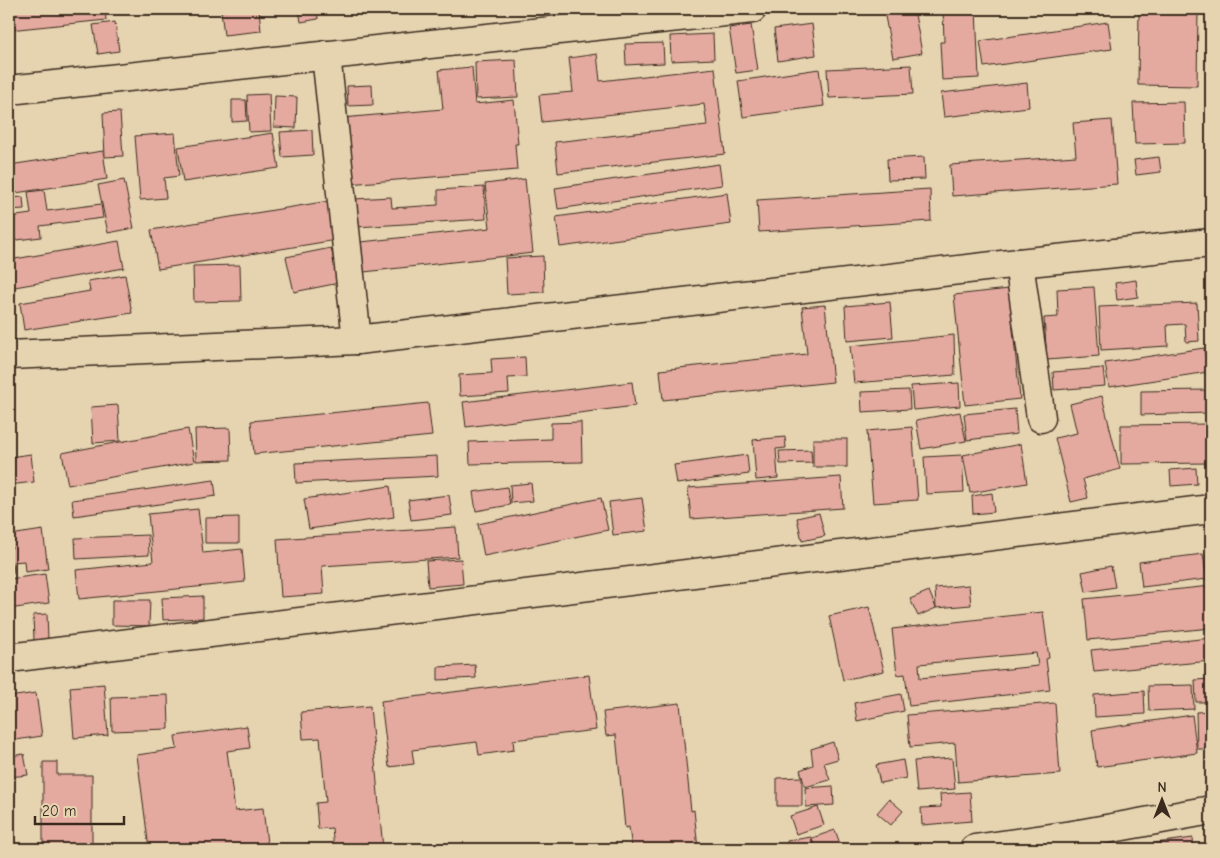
<svg xmlns="http://www.w3.org/2000/svg" width="1220" height="858" font-family="'Comic Neue',sans-serif">
<style>
.building{fill:#e4aaa0;stroke:#3b2a1e;fill-rule:evenodd}
.lines{fill:none;stroke-linecap:round;stroke-linejoin:round}
.minor-casing{stroke:#3b2a1e;stroke-width:31}
.minor{stroke:#e6d4b1;stroke-width:28}
</style>
<rect width="100%" height="100%" fill="#e6d4b1"/>
<filter id="ink" filterUnits="userSpaceOnUse"><feTurbulence type="fractalNoise" baseFrequency=".02" numOctaves="2"/><feDisplacementMap in="SourceGraphic" scale="10" xChannelSelector="R" yChannelSelector="G"/><feConvolveMatrix kernelMatrix="1 2 1 2 8 2 1 2 1" color-interpolation-filters="sRGB"/></filter>
<g filter="url(#ink)">
<g class="building">
<polygon points="9,9 105,9 106,20 9,30"/>
<polygon points="244,9 259,9 261,31 224,35 221,11"/>
<polygon points="299,9 317,9 318,19 301,22"/>
<polygon points="894,9 914,9 922,53 893,58 884,11"/>
<polygon points="943,9 976,9 979,78 942,80 940,42 944,42"/>
<polygon points="1139,9 1198,9 1197,86 1138,85"/>
<polygon points="115,22 119,51 98,54 93,25"/>
<polygon points="1108,22 1112,49 984,67 980,41"/>
<polygon points="812,24 816,55 778,61 774,29"/>
<polygon points="751,25 758,70 736,73 729,28"/>
<polygon points="713,34 714,59 671,61 670,36"/>
<polygon points="663,43 664,63 626,65 625,44"/>
<polygon points="597,54 600,81 715,68 725,154 558,173 555,142 707,125 704,104 542,122 539,95 573,92 569,58"/>
<polygon points="516,60 518,97 476,99 475,62"/>
<polygon points="911,65 913,94 829,98 827,69"/>
<polygon points="472,67 475,104 514,100 518,144 515,144 517,170 348,184 342,118 443,109 439,70"/>
<polygon points="819,69 824,106 743,117 738,81"/>
<polygon points="1027,83 1029,107 944,117 941,93"/>
<polygon points="372,85 373,105 348,106 347,86"/>
<polygon points="269,94 271,131 249,132 247,95"/>
<polygon points="275,96 297,97 296,128 274,127"/>
<polygon points="232,100 246,100 247,121 232,122"/>
<polygon points="1184,102 1185,143 1135,144 1133,103"/>
<polygon points="120,112 123,156 105,157 103,113"/>
<polygon points="1112,120 1117,184 952,196 950,165 1076,156 1073,123"/>
<polygon points="312,130 313,155 282,157 280,132"/>
<polygon points="175,133 179,176 164,178 166,198 140,200 135,136"/>
<polygon points="273,133 279,168 183,182 178,147"/>
<polygon points="103,151 107,179 9,194 9,165"/>
<polygon points="924,157 925,179 888,180 887,159"/>
<polygon points="1159,157 1161,172 1136,175 1134,160"/>
<polygon points="719,164 722,185 558,209 555,188"/>
<polygon points="525,179 533,253 364,272 361,242 490,228 485,184"/>
<polygon points="124,180 134,228 108,233 98,185"/>
<polygon points="484,187 486,219 356,227 354,199 391,197 392,208 438,205 438,190"/>
<polygon points="930,189 931,221 759,232 757,200"/>
<polygon points="44,190 47,211 101,204 103,218 40,226 41,237 9,241 9,217 31,214 28,192"/>
<polygon points="727,193 731,224 560,247 556,217"/>
<polygon points="23,197 24,209 9,210 9,198"/>
<polygon points="329,201 336,240 158,269 151,230"/>
<polygon points="119,241 124,268 9,288 9,260"/>
<polygon points="331,248 339,283 294,292 286,257"/>
<polygon points="543,256 544,292 507,294 505,258"/>
<polygon points="240,265 241,301 194,302 193,266"/>
<polygon points="125,275 132,313 24,330 20,303 90,291 88,281"/>
<polygon points="1136,280 1138,297 1117,300 1115,283"/>
<polygon points="1094,287 1099,356 1047,360 1044,318 1058,317 1057,289"/>
<polygon points="1009,289 1020,399 965,405 954,295"/>
<polygon points="890,302 893,337 847,341 845,306"/>
<polygon points="1197,303 1199,341 1186,342 1185,324 1167,325 1168,346 1101,350 1099,307"/>
<polygon points="825,305 833,382 663,400 660,370 807,354 802,307"/>
<polygon points="954,335 955,375 854,383 850,346"/>
<polygon points="1204,348 1208,372 1109,387 1105,363"/>
<polygon points="525,357 526,377 508,378 509,393 460,396 459,375 492,373 491,359"/>
<polygon points="1103,368 1105,386 1054,390 1053,372"/>
<polygon points="632,382 635,406 466,427 463,402"/>
<polygon points="959,383 960,406 913,410 911,386"/>
<polygon points="909,390 910,409 862,412 861,392"/>
<polygon points="1207,390 1208,413 1141,415 1141,391"/>
<polygon points="1102,396 1120,469 1083,479 1088,498 1071,502 1055,438 1077,433 1070,404"/>
<polygon points="428,403 432,436 254,454 251,421"/>
<polygon points="118,405 120,441 93,443 91,407"/>
<polygon points="1015,409 1017,434 967,440 964,414"/>
<polygon points="960,412 966,441 921,449 916,420"/>
<polygon points="581,422 582,462 470,464 469,442 551,439 551,423"/>
<polygon points="1211,424 1211,463 1121,464 1121,425"/>
<polygon points="912,427 918,500 873,503 867,431"/>
<polygon points="230,428 231,460 196,461 195,429"/>
<polygon points="188,429 194,462 68,485 62,453"/>
<polygon points="785,437 786,448 776,449 778,478 756,480 753,440"/>
<rect x="813" y="439" width="34" height="28"/>
<polygon points="1021,444 1027,483 970,493 963,455"/>
<polygon points="811,450 812,463 780,464 779,451"/>
<polygon points="31,454 34,482 9,485 9,457"/>
<polygon points="747,455 749,474 677,484 674,465"/>
<polygon points="962,455 964,492 926,494 924,457"/>
<polygon points="437,456 438,476 296,483 295,463"/>
<polygon points="1196,468 1197,484 1171,486 1170,470"/>
<polygon points="841,477 843,508 691,519 688,488"/>
<polygon points="214,480 216,496 74,516 72,500"/>
<polygon points="531,483 533,501 511,503 510,485"/>
<polygon points="390,486 394,517 309,529 304,499"/>
<polygon points="507,487 510,505 476,511 473,492"/>
<polygon points="992,493 994,512 973,514 972,496"/>
<polygon points="449,495 452,515 411,520 408,500"/>
<polygon points="601,498 608,530 484,556 478,524"/>
<polygon points="642,498 647,531 613,535 609,502"/>
<polygon points="198,509 203,553 242,549 245,582 79,599 76,570 153,562 148,514"/>
<polygon points="819,513 825,536 802,541 797,518"/>
<polygon points="239,517 239,543 205,543 205,518"/>
<polygon points="456,527 458,557 322,566 324,594 281,597 277,539"/>
<polygon points="43,530 48,569 25,572 24,561 13,562 14,573 9,574 9,548 12,548 10,535"/>
<polygon points="148,535 149,555 76,559 75,538"/>
<polygon points="1203,554 1207,579 1142,587 1139,562"/>
<polygon points="1206,555 1211,555 1211,575 1208,576"/>
<polygon points="461,559 463,584 428,587 426,561"/>
<polygon points="1111,566 1115,587 1086,592 1082,572"/>
<polygon points="45,574 49,603 9,609 9,579"/>
<polygon points="969,585 971,605 936,608 935,588"/>
<polygon points="1211,586 1211,628 1088,640 1084,599"/>
<polygon points="929,591 936,608 918,616 910,599"/>
<polygon points="203,596 203,618 163,620 162,598"/>
<polygon points="112,600 150,600 149,626 112,625"/>
<polygon points="869,607 884,671 843,680 829,616"/>
<path d="M 1043,612 L 1049,658 L 1046,659 L 1050,690 L 909,706 L 905,674 L 897,675 L 892,629 ZM 1036,653 L 1038,666 L 920,678 L 919,664 Z"/>
<polygon points="47,614 48,639 34,640 33,615"/>
<polygon points="1211,638 1211,661 1094,672 1091,650"/>
<polygon points="475,665 476,678 438,680 438,667"/>
<polygon points="589,675 596,730 513,740 514,750 479,755 477,742 412,750 414,764 389,767 381,701"/>
<polygon points="1211,679 1211,702 1196,702 1195,680"/>
<polygon points="104,684 108,735 74,738 70,687"/>
<polygon points="1193,685 1194,709 1149,711 1148,686"/>
<polygon points="1144,691 1145,714 1095,717 1094,695"/>
<polygon points="36,693 42,736 9,741 9,697"/>
<polygon points="901,694 904,711 857,721 854,703"/>
<polygon points="168,695 169,729 112,731 111,697"/>
<polygon points="680,703 691,811 694,810 698,849 632,849 629,827 625,828 616,735 606,736 603,712"/>
<polygon points="1055,703 1060,774 958,782 955,743 910,747 907,715"/>
<polygon points="370,706 383,849 334,849 332,828 318,829 316,803 326,802 320,738 303,739 301,712"/>
<polygon points="1211,711 1211,749 1197,749 1196,712"/>
<polygon points="1192,715 1197,753 1097,767 1092,730"/>
<polygon points="247,726 250,748 227,751 235,811 263,808 267,843 244,846 244,849 149,849 137,755 177,749 175,736"/>
<polygon points="833,742 838,759 824,763 830,780 805,787 800,770 813,765 811,749"/>
<polygon points="24,754 28,775 9,777 9,756"/>
<polygon points="952,758 955,789 917,792 914,761"/>
<polygon points="903,760 906,778 880,783 876,765"/>
<polygon points="43,762 57,762 57,775 92,775 92,849 43,849"/>
<polygon points="802,777 802,806 777,806 777,778"/>
<polygon points="9,786 12,786 15,849 9,849"/>
<polygon points="833,786 834,805 806,807 805,788"/>
<polygon points="970,792 972,821 922,825 921,808 941,807 940,794"/>
<polygon points="889,799 903,811 891,825 877,813"/>
<polygon points="818,807 824,825 796,834 790,816"/>
<polygon points="835,830 842,849 815,849 812,838"/>
<polygon points="811,837 813,849 788,849 787,841"/>
<polygon points="1211,837 1211,849 1208,849 1207,838"/>
<polygon points="1193,838 1194,849 1157,849 1156,843"/>
</g>
<g class="lines">
<defs>
<g id="minor">
<polyline points="326,55 357,340"/>
<polyline points="9,90 752,9"/>
<polyline points="1019,263 1041,418"/>
<polyline points="9,355 357,340 1019,263 1211,243"/>
<polyline points="9,658 1211,509"/>
<polyline points="974,849 1079,834"/>
<polyline points="1082,849 1079,834 1211,810"/>
</g>
</defs>
<use href="#minor" class="minor-casing"/>
<use href="#minor" class="minor"/>
</g>
</g>
<rect width="1220" height="858" fill="none" stroke="#e6d4b1" stroke-width="30"/>
<rect x="15" y="15" width="1190" height="828" fill="none" stroke="#3b2a1e" stroke-width="2" filter="url(#ink)"/>
<g transform="translate(1162 800)" stroke="#e6d4b1" stroke-width="4" paint-order="stroke">
<path d="M0-4L9 19L0 12L-9 19Z" fill="#3b2a1e"/>
<text y="-8" font-size="14" font-weight="bold" text-anchor="middle" fill="#3b2a1e">N</text>
</g>
<path d="M35 816v8h89v-8" fill="none" stroke="#3b2a1e" stroke-width="2.5"/>
<text x="42" y="816" font-size="15" fill="#3b2a1e" stroke="#e6d4b1" stroke-width="4" paint-order="stroke">20 m</text>
</svg>
